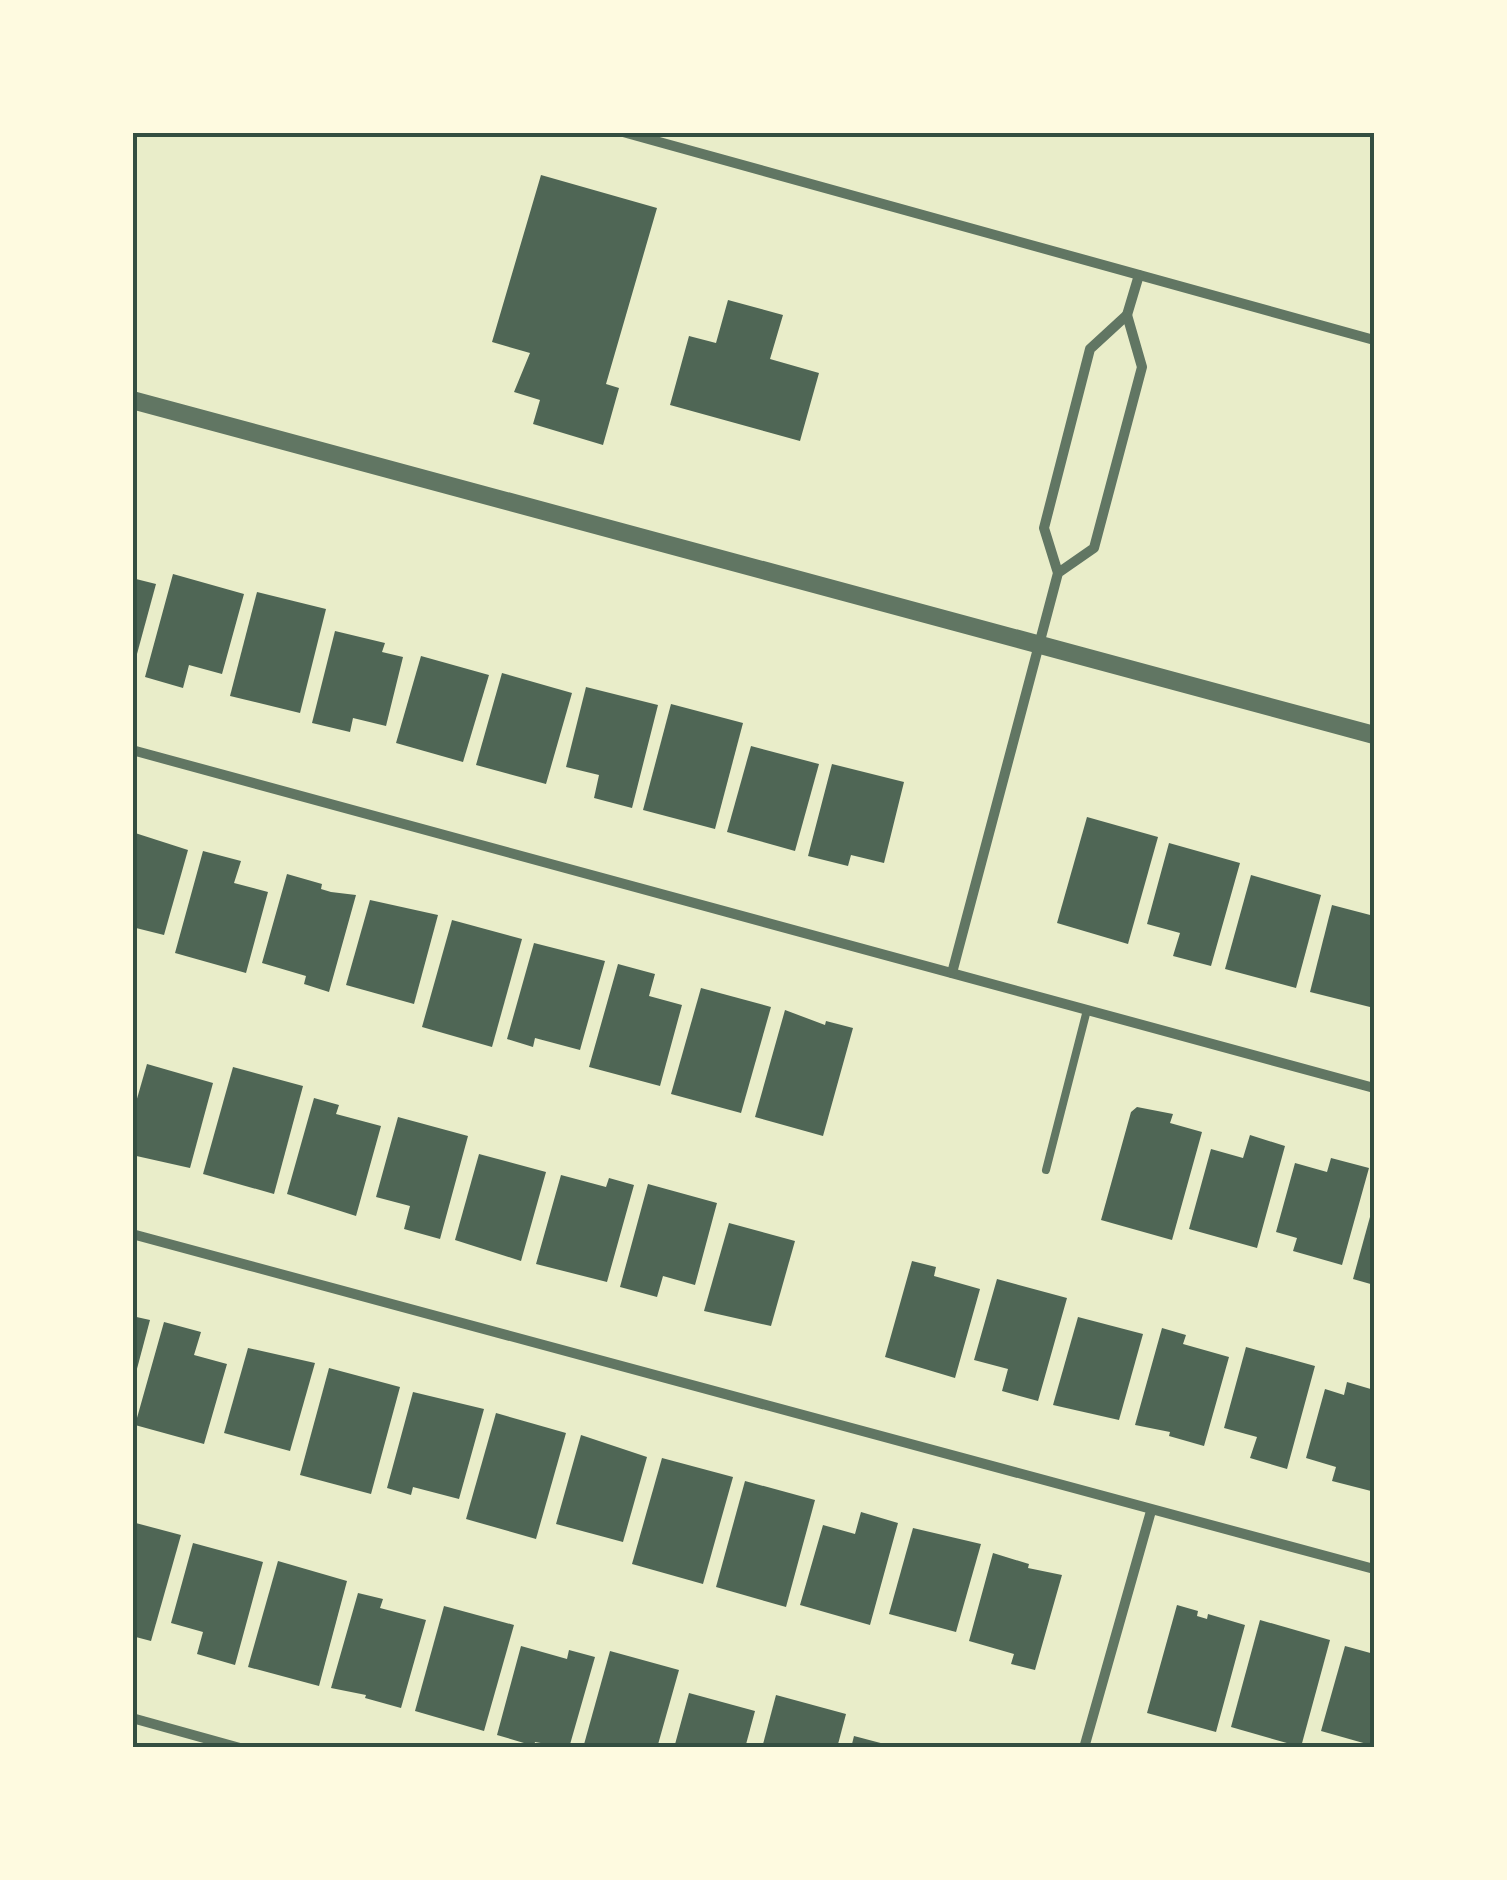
<svg xmlns="http://www.w3.org/2000/svg" width="1507" height="1880" font-family="'Fira Sans',sans-serif">
<style>
.building{fill:#4f6655}
.lines{fill:none;stroke-linecap:round;stroke-linejoin:round}
.service{stroke:#617663;stroke-width:8}
.minor{stroke:#617663;stroke-width:10}
.tertiary{stroke:#617663;stroke-width:18}
.neatline{fill:none;stroke:#344e41;stroke-width:4}
</style>
<rect width="100%" height="100%" fill="#e9edc9"/>
<g class="building">
<polygon points="541,175 657,208 606,384 619,388 603,445 533,424 540,400 514,392 530,353 492,342"/>
<polygon points="728,300 783,315 770,359 819,373 800,441 670,405 689,336 716,343"/>
<polygon points="173,574 244,594 222,674 189,665 183,688 145,677"/>
<polygon points="132,578 156,584 134,665 132,665"/>
<polygon points="257,592 326,609 300,713 230,696"/>
<polygon points="335,631 385,643 382,652 403,657 386,726 353,718 350,732 312,723"/>
<polygon points="421,656 489,675 463,762 396,743"/>
<polygon points="502,673 572,693 546,784 476,765"/>
<polygon points="586,687 658,705 632,808 594,798 599,775 566,767"/>
<polygon points="671,704 743,723 715,829 643,810"/>
<polygon points="751,746 819,764 795,851 727,832"/>
<polygon points="832,764 904,782 884,863 851,855 848,866 808,856"/>
<polygon points="1087,817 1158,837 1128,944 1057,923"/>
<polygon points="132,832 188,850 164,935 132,927"/>
<polygon points="1169,843 1240,863 1211,966 1173,956 1180,933 1147,924"/>
<polygon points="203,851 241,861 234,883 268,892 246,973 175,953"/>
<polygon points="287,874 322,884 321,889 331,892 356,895 329,992 304,984 306,976 262,963"/>
<polygon points="1251,875 1321,895 1296,988 1225,969"/>
<polygon points="370,900 438,915 414,1004 346,985"/>
<polygon points="1332,905 1374,916 1374,1008 1310,992"/>
<polygon points="452,920 522,939 492,1047 422,1027"/>
<polygon points="534,943 605,961 580,1050 535,1038 533,1047 507,1039"/>
<polygon points="618,964 655,974 649,996 682,1005 660,1086 589,1067"/>
<polygon points="701,988 771,1007 741,1113 671,1094"/>
<polygon points="785,1010 825,1025 826,1021 853,1028 823,1136 755,1117"/>
<polygon points="147,1064 213,1083 190,1168 132,1155 132,1116"/>
<polygon points="233,1067 303,1086 274,1194 203,1174"/>
<polygon points="314,1098 339,1105 336,1114 381,1126 356,1216 287,1194"/>
<polygon points="1137,1107 1173,1114 1170,1123 1202,1132 1172,1240 1101,1220 1131,1112"/>
<polygon points="398,1117 468,1136 440,1239 404,1229 410,1206 376,1197"/>
<polygon points="1250,1135 1285,1146 1257,1248 1189,1229 1211,1149 1243,1158"/>
<polygon points="479,1154 546,1172 521,1261 455,1240"/>
<polygon points="1331,1158 1369,1168 1342,1265 1293,1251 1297,1238 1276,1232 1295,1163 1327,1172"/>
<polygon points="561,1175 606,1187 609,1178 634,1185 607,1282 536,1264"/>
<polygon points="648,1184 717,1203 695,1285 663,1276 657,1297 620,1287"/>
<polygon points="1373,1206 1374,1206 1374,1285 1353,1279"/>
<polygon points="729,1223 795,1241 771,1326 704,1311"/>
<polygon points="912,1261 936,1267 934,1276 980,1289 955,1378 885,1357"/>
<polygon points="997,1279 1067,1298 1038,1401 1002,1391 1008,1369 974,1360"/>
<polygon points="132,1316 150,1320 134,1380 132,1380"/>
<polygon points="1078,1317 1143,1334 1119,1420 1053,1405"/>
<polygon points="164,1322 201,1332 194,1355 227,1364 204,1444 135,1425"/>
<polygon points="1162,1328 1186,1335 1183,1344 1229,1357 1204,1446 1169,1436 1170,1432 1135,1425"/>
<polygon points="1246,1347 1315,1366 1287,1469 1250,1458 1257,1437 1224,1428"/>
<polygon points="248,1348 315,1363 290,1451 224,1433"/>
<polygon points="329,1368 400,1387 371,1494 300,1475"/>
<polygon points="1347,1382 1374,1390 1371,1491 1332,1481 1336,1467 1306,1458 1325,1389 1344,1395"/>
<polygon points="413,1392 484,1409 459,1499 413,1487 411,1495 387,1488"/>
<polygon points="496,1413 566,1433 536,1539 466,1519"/>
<polygon points="581,1435 647,1457 623,1542 556,1524"/>
<polygon points="662,1458 733,1477 703,1584 632,1564"/>
<polygon points="745,1481 815,1500 786,1607 716,1587"/>
<polygon points="861,1512 898,1523 870,1625 800,1605 823,1525 855,1534"/>
<polygon points="132,1522 181,1535 151,1641 132,1636"/>
<polygon points="913,1528 981,1544 956,1632 889,1614"/>
<polygon points="193,1543 263,1562 235,1665 197,1654 203,1632 171,1623"/>
<polygon points="993,1553 1029,1564 1028,1568 1062,1575 1035,1670 1011,1664 1014,1654 969,1641"/>
<polygon points="278,1561 347,1581 319,1686 248,1667"/>
<polygon points="358,1593 383,1599 380,1608 426,1620 401,1708 365,1698 366,1695 331,1688"/>
<polygon points="1177,1605 1198,1611 1197,1616 1207,1619 1208,1614 1245,1625 1216,1732 1147,1713"/>
<polygon points="444,1606 514,1625 484,1731 415,1711"/>
<polygon points="1260,1620 1330,1640 1301,1747 1231,1727"/>
<polygon points="521,1646 567,1659 569,1650 595,1657 569,1748 535,1742 534,1746 497,1735"/>
<polygon points="1345,1646 1374,1654 1374,1746 1321,1731"/>
<polygon points="610,1651 679,1670 657,1748 583,1748"/>
<polygon points="689,1693 755,1711 745,1748 674,1748"/>
<polygon points="776,1695 846,1714 837,1748 762,1748"/>
<polygon points="854,1736 892,1746 891,1748 851,1748"/>
</g>
<g class="lines">
<polyline class="service" points="1046,1170 1087,1010"/>
<g class="minor">
<polyline points="623,132 1374,340"/>
<polyline points="1127,315 1139,275"/>
<polyline points="132,750 1374,1088"/>
<polyline points="952,973 1058,573 1044,528 1090,349 1127,315 1142,367 1094,548 1058,573"/>
<polyline points="132,1234 1374,1569"/>
<polyline points="132,1718 240,1748"/>
<polyline points="1084,1748 1151,1511"/>
</g>
<polyline class="tertiary" points="132,400 1374,735"/>
</g>
<rect width="1507" height="1880" fill="none" stroke="#fefae0" stroke-width="270"/>
<rect x="135" y="135" width="1237" height="1610" class="neatline"/>
</svg>
